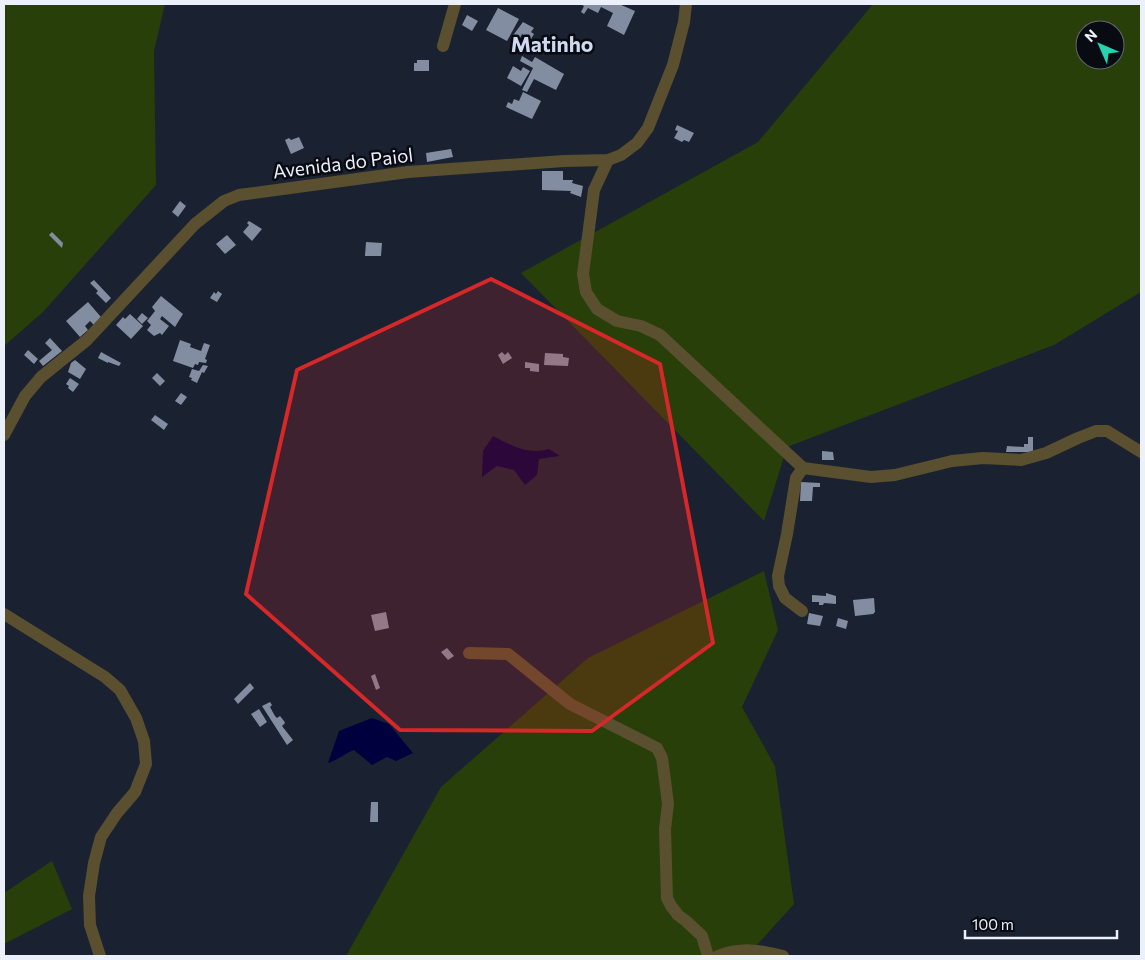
<svg xmlns="http://www.w3.org/2000/svg" width="1145" height="960" font-family="Commissioner,sans-serif">
<style>
.green{fill:#283f0a;fill-rule:evenodd}
.water{fill:#01003e}
.building{fill:#838da1}
.lines{fill:none;stroke-linecap:round;stroke-linejoin:round}
.minor{stroke:#5a4f2e;stroke-width:12}
.marked{fill:#d62828;fill-opacity:0.2;stroke:#d62828;stroke-width:4;stroke-linejoin:round}
.labels{text-anchor:middle;stroke-width:5;stroke-linejoin:round;paint-order:stroke}
.street-label{font-size:19px;fill:#ebf0fb;stroke:#080b12}
.quarter-label{font-size:21px;font-weight:bold;fill:#cfd9ef;stroke:#080b12}
</style>
<rect width="100%" height="100%" fill="#1a2131"/>
<g class="green">
<polygon points="4,4 165,4 154,51 156,185 43,312 4,346"/>
<path d="M 873,4 L 1141,4 L 1141,292 L 1054,345 L 787,447 L 764,521 L 521,273 L 758,142 ZM 1085,30 L 1115,30 L 1115,60 L 1085,60 Z"/>
<polygon points="764,571 778,630 742,707 775,766 794,904 747,956 346,956 441,787 588,658"/>
<polygon points="52,861 72,909 4,944 4,893"/>
</g>
<g class="water">
<path d="M 493,436 C 513,446 527,455 549,449 L 560,456 L 539,459 L 537,475 L 525,485 L 514,470 L 497,466 L 482,477 L 483,451 Z"/>
<path d="M 372,718 L 389,724 L 413,753 L 396,761 L 387,757 L 372,765 L 354,750 C 344,754 338,760 328,763 L 339,731 Z"/>
</g>
<g class="building">
<polygon points="580,4 619,4 635,11 624,35 607,26 613,13 601,7 598,13 588,8 584,14 581,12 584,6"/>
<polygon points="498,8 519,19 507,41 486,30"/>
<polygon points="467,15 478,21 472,31 462,25"/>
<polygon points="523,22 534,28 531,32 534,34 531,39 522,34 517,44 512,42 514,39 511,38"/>
<polygon points="522,56 532,62 535,57 564,74 556,90 534,79 527,92 522,90 533,68 520,61"/>
<polygon points="417,60 429,60 429,71 414,71 414,63 417,63"/>
<polygon points="513,66 521,71 523,67 530,71 521,86 507,78"/>
<polygon points="523,92 541,101 532,119 506,107 508,102 512,104 514,99 519,101"/>
<polygon points="677,125 694,133 689,142 684,140 682,142 674,138 678,131 675,130"/>
<polygon points="299,137 304,148 291,154 285,140 289,138 291,140"/>
<polygon points="451,149 453,157 427,162 426,153"/>
<polygon points="404,153 406,157 400,159 400,162 397,165 391,166 389,157"/>
<polygon points="542,171 563,171 563,180 573,180 572,183 583,186 581,197 570,193 571,191 542,190"/>
<polygon points="180,201 186,206 178,217 172,212"/>
<polygon points="249,221 262,229 252,241 243,232 249,225 247,223"/>
<polygon points="52,232 63,243 62,248 49,235"/>
<polygon points="227,235 236,245 225,254 216,244"/>
<polygon points="366,242 382,243 381,256 365,256"/>
<polygon points="94,280 111,298 106,303 96,293 98,291 90,283"/>
<polygon points="218,291 222,294 217,302 210,298 214,292 216,294"/>
<polygon points="161,296 183,314 175,327 162,316 160,319 169,326 162,335 160,333 154,336 147,330 151,325 147,321 155,311 152,307"/>
<polygon points="88,302 101,317 94,325 90,321 85,326 88,330 80,337 66,321"/>
<polygon points="142,313 148,318 142,324 137,319"/>
<polygon points="130,314 143,326 131,339 116,325 123,317 125,319"/>
<polygon points="50,338 62,351 43,366 39,361 52,350 45,343"/>
<polygon points="180,340 191,344 190,347 201,351 204,343 210,345 205,359 207,360 206,363 199,362 198,365 195,364 193,368 173,361"/>
<polygon points="28,350 38,359 34,364 24,355"/>
<polygon points="101,352 121,363 119,366 108,362 108,363 98,358"/>
<polygon points="502,352 505,355 508,352 512,358 503,364 498,355"/>
<polygon points="545,353 563,354 563,357 569,358 568,366 544,365"/>
<polygon points="75,360 86,369 80,379 68,372 71,363"/>
<polygon points="525,362 539,364 539,372 530,371 530,368 525,368"/>
<polygon points="203,365 208,366 204,373 202,372 197,383 191,380 192,378 189,377 192,369 199,371"/>
<polygon points="157,373 165,381 160,386 152,378"/>
<polygon points="70,378 79,384 73,392 68,388 69,386 66,384"/>
<polygon points="181,393 187,397 181,405 175,401"/>
<polygon points="155,415 168,424 164,430 151,420"/>
<polygon points="1028,437 1033,437 1033,452 1006,452 1007,446 1024,447 1024,444 1028,444"/>
<polygon points="822,451 833,452 834,460 822,460"/>
<polygon points="801,482 820,483 820,487 813,487 812,501 800,501"/>
<polygon points="826,593 836,596 836,604 824,603 823,605 819,605 819,602 812,602 812,595 826,596"/>
<polygon points="874,598 875,612 873,614 855,616 853,600"/>
<polygon points="386,612 389,628 375,631 371,615"/>
<polygon points="809,613 823,616 820,626 807,624"/>
<polygon points="838,618 848,621 846,629 836,626"/>
<polygon points="447,648 454,656 448,660 441,652"/>
<polygon points="375,674 380,688 376,690 371,676"/>
<polygon points="250,683 254,688 238,704 234,699"/>
<polygon points="270,702 272,705 270,707 275,716 277,718 280,716 284,721 285,723 282,726 293,740 287,745 262,706"/>
<polygon points="259,709 267,722 260,727 251,714"/>
<polygon points="371,802 378,802 378,822 370,822"/>
</g>
<g class="lines">
<g class="minor">
<polyline points="443,46 455,4"/>
<polyline points="608,160 594,190 583,274 586,292 597,309 617,321 641,326 660,335 803,468"/>
<polyline points="4,435 25,396 41,377 87,340 195,224 224,201 239,195 408,172 564,161 608,160 621,155 637,143 648,128 673,65 684,22 686,4"/>
<polyline points="802,611 785,598 779,586 778,576 787,534 796,478 803,468 871,477 895,475 952,461 983,458 1021,460 1046,453 1078,438 1096,431 1107,431 1141,452"/>
<polyline points="4,614 105,677 120,690 136,718 144,741 146,764 135,792 117,813 101,837 94,863 89,896 90,925 100,956"/>
<polyline points="469,653 508,654 570,704 657,748 662,758 666,788 668,804 665,829 667,898 671,906 678,915 686,921 702,936 708,956"/>
<path d="M 718,956 C 740,947 760,950 783,956"/>
</g>
</g>
<path class="marked" d="M 491,279 L 660,364 L 713,643 L 592,731 L 400,730 L 246,594 L 297,370 Z"/>
<g class="labels">
<g class="street-label">
<text transform="translate(343 163) rotate(-7)" y="7">Avenida do Paiol</text>
</g>
<g class="quarter-label">
<text x="552" y="52">Matinho</text>
</g>
</g>
<rect width="1145" height="960" fill="none" stroke="#ebf0fb" stroke-width="10"/>
<g transform="translate(1100 45) rotate(315)"><circle r="24" fill="#080b12" stroke="#63676f"/>
<path d="M0-4L9 19L0 12L-9 19Z" fill="#22d5af"/>
<text y="-8" font-size="14" font-weight="bold" text-anchor="middle" fill="#ebf0fb">N</text>
</g>
<path d="M965 930v8h152v-8" fill="none" stroke="#ebf0fb" stroke-width="2.5"/>
<text x="972" y="930" font-size="15" fill="#ebf0fb" stroke="#080b12" stroke-width="4" paint-order="stroke">100 m</text>
</svg>
